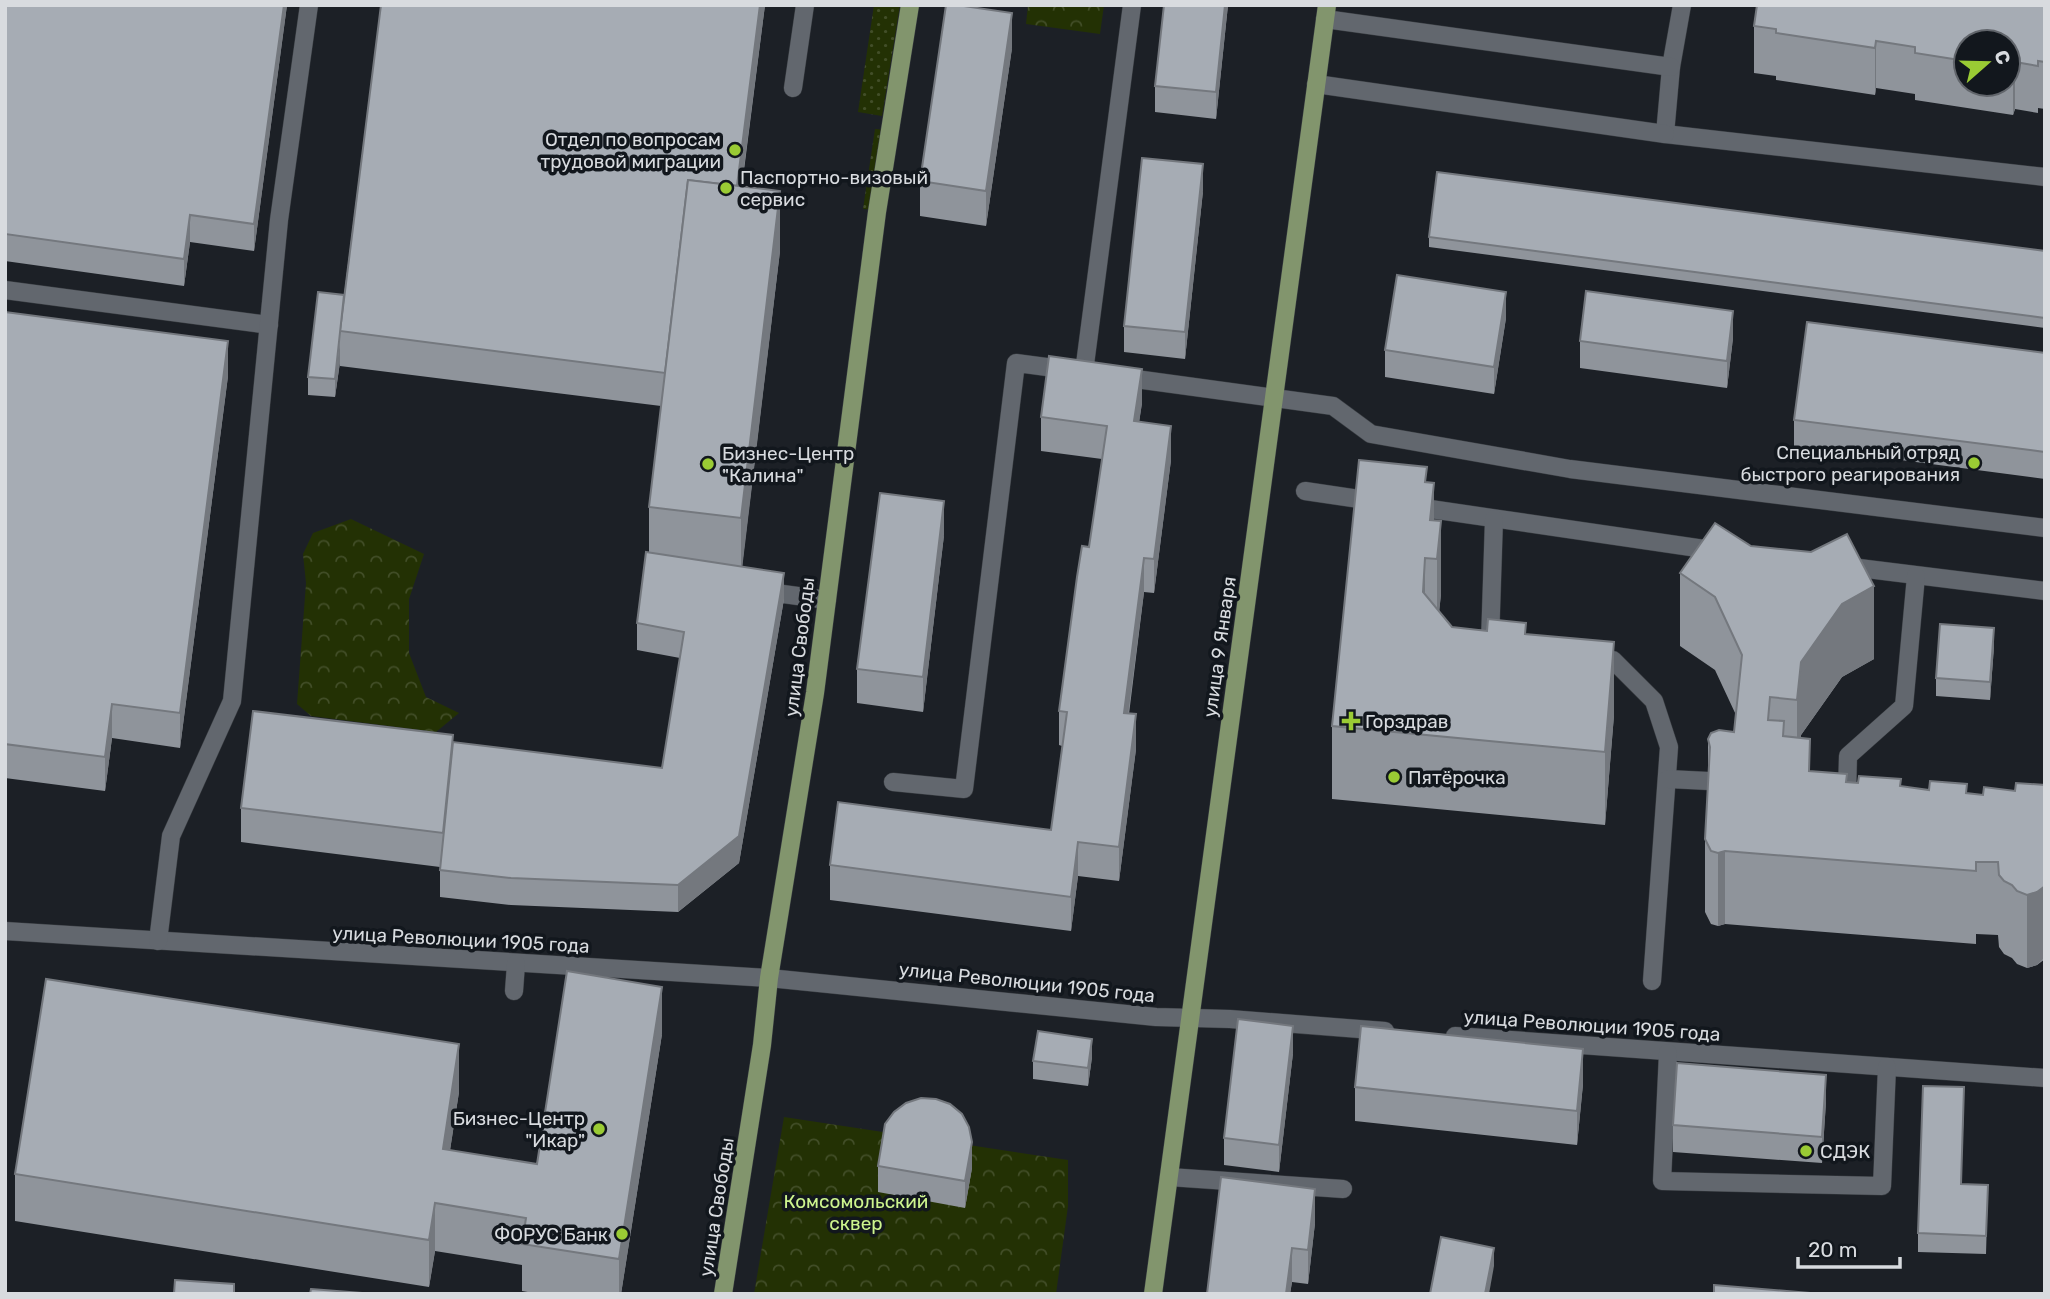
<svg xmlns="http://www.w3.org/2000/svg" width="2050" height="1299" font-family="Rubik,sans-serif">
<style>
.grass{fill:url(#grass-dots)}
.forest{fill:url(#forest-crowns)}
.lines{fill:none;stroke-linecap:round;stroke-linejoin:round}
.minor-casing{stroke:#383c41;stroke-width:19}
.major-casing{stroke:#383c41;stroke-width:19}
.minor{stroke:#62676e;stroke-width:18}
.major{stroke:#82956d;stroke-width:18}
.wall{fill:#8f949b;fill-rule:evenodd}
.shaded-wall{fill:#74787e}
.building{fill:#a6acb4;stroke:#74787e;stroke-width:2}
.poi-dot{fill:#9acb34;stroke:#12171d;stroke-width:2.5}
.labels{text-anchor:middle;stroke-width:7;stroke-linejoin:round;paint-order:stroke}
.poi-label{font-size:19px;fill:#d8dbdf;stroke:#12171d;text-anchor:start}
.street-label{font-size:19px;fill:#d8dbdf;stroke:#12171d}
.park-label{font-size:19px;fill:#cdf48e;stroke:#12171d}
</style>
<defs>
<pattern id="grass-dots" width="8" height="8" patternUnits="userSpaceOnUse" patternTransform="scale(1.75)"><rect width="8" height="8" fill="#233104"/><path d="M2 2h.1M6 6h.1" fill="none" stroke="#424e28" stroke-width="1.8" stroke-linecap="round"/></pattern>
<pattern id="forest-crowns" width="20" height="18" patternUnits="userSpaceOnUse" patternTransform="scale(1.75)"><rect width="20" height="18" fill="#233104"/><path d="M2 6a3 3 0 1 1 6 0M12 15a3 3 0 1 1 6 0" fill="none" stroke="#424e28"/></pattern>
</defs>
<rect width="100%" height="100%" fill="#1c2026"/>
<g class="grass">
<polygon points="874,5 900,5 882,116 858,112"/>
<polygon points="875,129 887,130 876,210 863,209"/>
</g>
<g class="forest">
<polygon points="1028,5 1104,5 1100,34 1026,24"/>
<polygon points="351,519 424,554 409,599 409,653 426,697 459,713 436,732 311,716 297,704 306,583 303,554 313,533"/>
<polygon points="784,1117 1068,1160 1068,1206 1056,1294 754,1294"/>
</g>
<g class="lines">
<defs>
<g id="minor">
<polyline points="1682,5 1671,67 1665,134 2045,177"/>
<polyline points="1325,19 1671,67"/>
<polyline points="1316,84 1665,134"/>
<polyline points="793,88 805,5"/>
<polyline points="5,290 269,325"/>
<polyline points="1084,372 1132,5"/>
<polyline points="1121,377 1333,406 1371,434 1570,469 2045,528"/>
<polyline points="1305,491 1379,502"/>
<polyline points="1410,506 1718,551"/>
<polyline points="1843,566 2045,591"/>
<polyline points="761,591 827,600"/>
<polyline points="1490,642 1494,519"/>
<polyline points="1590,659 1613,660 1654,701 1669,747 1652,981"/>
<polyline points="1668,779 1729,782"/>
<polyline points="893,782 964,789 1016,363 1069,370"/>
<polyline points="1847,794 1848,756 1904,706 1916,576"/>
<polyline points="5,931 769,978 1156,1017 1230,1019 1385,1031"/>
<polyline points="158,941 171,836 232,701 279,220 309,5"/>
<polyline points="514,991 516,964"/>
<polyline points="1455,1036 2045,1078"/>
<polyline points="1668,1053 1662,1181 1882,1186 1887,1067"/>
<polyline points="1169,1177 1343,1189"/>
</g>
<g id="major">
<polyline points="723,1294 762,1045 769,978 815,693 877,212 910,5"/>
<polyline points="1153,1294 1327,5"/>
</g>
</defs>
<use href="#minor" class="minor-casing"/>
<use href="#major" class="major-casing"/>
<use href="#minor" class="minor"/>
<use href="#major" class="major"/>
</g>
<g class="wall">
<polygon points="5,5 287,5 254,251 190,242 184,286 5,261"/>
<polygon points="381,5 765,5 742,186 780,251 742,566 784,599 739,863 678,912 511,905 440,897 440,867 241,842 241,808 453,743 662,768 680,658 637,650 637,623 649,552 649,507 661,406 340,366 340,362 335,397 308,395 308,377 344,295"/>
<polygon points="1228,5 1216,119 1155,112 1155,86"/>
<path d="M 2045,5 L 2045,109 L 2038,108 L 2038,113 L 2015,109 L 2013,115 L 1915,100 L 1915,94 L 1876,88 L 1875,95 L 1776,80 L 1776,76 L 1754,73 L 1754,26 ZM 1966,42 L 2008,42 L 2008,84 L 1966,84 Z"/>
<polygon points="1012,48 986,226 920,216 920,181"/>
<polygon points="1203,191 1185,359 1124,352 1124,326"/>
<polygon points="1429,237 2045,251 2045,328 1429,247"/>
<polygon points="5,312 228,376 180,748 112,738 105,791 5,778"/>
<polygon points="1506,318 1494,394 1385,377 1385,350"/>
<polygon points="1733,338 1727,388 1580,368 1580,341"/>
<polygon points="2045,353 2045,479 1794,446 1794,420"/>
<polygon points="1142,403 1139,422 1171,460 1154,593 1144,592 1129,714 1136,749 1119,881 1078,876 1071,931 830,900 830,865 1051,830 1062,746 1059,745 1059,711 1089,547 1102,459 1041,451 1041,417"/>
<polygon points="1427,482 1434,520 1441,594 1439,612 1452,627 1526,634 1614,715 1605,825 1332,799 1332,726"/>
<polygon points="944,535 923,712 857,703 857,669"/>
<polygon points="1680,573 1874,659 1842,677 1801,735 1801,738 1810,771 1847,782 1983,795 2015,791 2045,785 2045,959 2037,965 2027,968 2017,964 2012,958 2004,954 1999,947 1998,935 1976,934 1976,944 1725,924 1718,926 1711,924 1705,912 1705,839 1708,791 1708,739 1734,732 1736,715 1715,670 1680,646"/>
<polygon points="1994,646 1990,700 1936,696 1936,678"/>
<polygon points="662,1034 621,1294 539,1294 522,1291 522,1265 435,1251 429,1287 15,1221 15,1174 459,1092 450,1150 537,1164"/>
<polygon points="1293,1053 1279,1172 1224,1165 1224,1138"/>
<polygon points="1092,1057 1088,1086 1033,1079 1033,1061"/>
<polygon points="1583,1084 1577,1145 1355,1121 1355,1087"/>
<polygon points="1826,1101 1822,1163 1673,1152 1673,1125"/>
<polygon points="1964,1105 1961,1184 1988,1185 1986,1254 1918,1252 1918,1233"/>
<polygon points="878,1166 972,1168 965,1208 878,1192"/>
<polygon points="1315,1223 1308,1284 1292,1282 1290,1294 1207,1294"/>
</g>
<g class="shaded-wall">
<polygon points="284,5 287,5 254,251 254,224"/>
<polygon points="760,5 765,5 734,245 734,211"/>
<polygon points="1225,5 1228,5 1216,119 1216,92"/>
<polygon points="1012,13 1012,48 986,226 986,191"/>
<polygon points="1876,41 1876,88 1875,95 1875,48"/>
<polygon points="2015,62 2015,109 2013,115 2013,68"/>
<polygon points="1203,164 1203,191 1185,359 1185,332"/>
<polygon points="780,191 780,251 741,578 741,518"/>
<polygon points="190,215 190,242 184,286 184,259"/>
<polygon points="1506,292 1506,318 1494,394 1494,367"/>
<polygon points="1733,311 1733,338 1727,388 1727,361"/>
<polygon points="228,341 228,376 180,748 180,713"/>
<polygon points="340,343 340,362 335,397 335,379"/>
<polygon points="1142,369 1142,403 1134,456 1134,421"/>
<polygon points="1171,426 1171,460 1154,593 1154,559"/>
<polygon points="1434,483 1434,556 1430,520"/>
<polygon points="944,501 944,535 923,712 923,677"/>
<polygon points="1441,521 1441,594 1437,632 1437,559"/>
<polygon points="1144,558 1144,592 1124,747 1124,713"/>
<polygon points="1425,558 1425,631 1423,592"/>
<polygon points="784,573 784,599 739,863 678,912 678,885"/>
<polygon points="1874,586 1874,659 1842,677 1801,735 1797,773 1797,700 1801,662 1842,604"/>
<polygon points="1994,628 1994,646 1990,700 1990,682"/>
<polygon points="1614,642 1614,715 1605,825 1605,752"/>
<polygon points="112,704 112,738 105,791 105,757"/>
<polygon points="1136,714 1136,749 1119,881 1119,847"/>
<polygon points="1078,842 1078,876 1071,931 1071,897"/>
<polygon points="1725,851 1725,924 1718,926 1718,853"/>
<polygon points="2043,886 2043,959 2037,965 2027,968 2027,895"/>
<polygon points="662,987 662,1034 621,1294 619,1294 619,1259"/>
<polygon points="1293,1026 1293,1053 1279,1172 1279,1145"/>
<polygon points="1092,1039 1092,1057 1088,1086 1088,1068"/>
<polygon points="459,1044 459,1092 443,1196 443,1149"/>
<polygon points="1583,1049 1583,1084 1577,1145 1577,1111"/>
<polygon points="1826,1075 1826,1101 1822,1163 1822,1137"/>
<polygon points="972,1142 972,1168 965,1208 965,1181"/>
<polygon points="1315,1189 1315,1223 1308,1284 1308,1250"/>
<polygon points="435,1203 435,1251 429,1287 429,1240"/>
<polygon points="1292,1248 1292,1282 1290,1294 1286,1294"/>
<polygon points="1494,1248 1494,1266 1489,1294 1485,1294"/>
</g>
<g class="building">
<polygon points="5,5 284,5 254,224 190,215 184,259 5,234"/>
<polygon points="381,5 760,5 737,186 688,180 665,373 340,331"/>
<polygon points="946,5 957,5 1012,13 986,191 920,181"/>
<polygon points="1164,5 1225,5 1216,92 1155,86"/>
<polygon points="1757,5 2045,5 2045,62 2038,61 2038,66 2015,62 2013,68 2008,67 2008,42 1966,42 1966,61 1915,53 1915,47 1876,41 1875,48 1776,33 1776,29 1754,26"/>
<polygon points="1142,158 1203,164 1185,332 1124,326"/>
<polygon points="1437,172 2045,251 2045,318 1429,237"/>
<polygon points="688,180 780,191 741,518 649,507"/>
<polygon points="1397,275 1506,292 1494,367 1385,350"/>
<polygon points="1586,291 1733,311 1727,361 1580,341"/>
<polygon points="318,292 344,295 335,379 308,377"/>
<polygon points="5,312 228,341 180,713 112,704 105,757 5,744"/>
<polygon points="1807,322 2045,353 2045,452 1794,420"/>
<polygon points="1049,356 1142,369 1134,421 1171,426 1154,559 1144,558 1124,713 1136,714 1119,847 1078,842 1071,897 830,865 838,802 1051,830 1067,712 1059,711 1077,577 1082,546 1089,547 1107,426 1041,417"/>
<polygon points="1359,460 1427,467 1425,482 1434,483 1430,520 1441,521 1437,559 1425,558 1423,592 1452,627 1487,631 1488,619 1526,623 1525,634 1614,642 1605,752 1332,726"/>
<polygon points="880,493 944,501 923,677 857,669"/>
<polygon points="1715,523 1751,546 1811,552 1847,534 1874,586 1842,604 1801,662 1797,700 1770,697 1768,720 1784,721 1783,736 1810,739 1809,771 1847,774 1846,782 1858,783 1859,776 1901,779 1900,786 1929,790 1930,781 1967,784 1966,793 1983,795 1984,787 2015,791 2016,783 2045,785 2045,886 2037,892 2027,895 2017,891 2012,885 2004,881 1999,875 1998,862 1976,862 1976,871 1725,851 1718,853 1711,851 1705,839 1710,747 1708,739 1711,733 1719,730 1734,732 1742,655 1715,597 1680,573"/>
<polygon points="646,552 784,573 739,836 678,885 511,878 440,870 453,742 662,768 684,632 637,623"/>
<polygon points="1940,624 1994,628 1990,682 1936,678"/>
<polygon points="253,711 453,735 443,833 241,808"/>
<polygon points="567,971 662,987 619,1259 522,1244 526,1218 435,1203 429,1240 15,1174 46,979 459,1044 443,1149 537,1164"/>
<polygon points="1238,1019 1293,1026 1279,1145 1224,1138"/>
<polygon points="1361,1026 1583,1049 1577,1111 1355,1087"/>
<polygon points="1038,1031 1092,1039 1088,1068 1033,1061"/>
<polygon points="1677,1063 1826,1075 1822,1137 1673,1125"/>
<polygon points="1923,1086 1964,1087 1961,1184 1988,1185 1986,1236 1918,1233"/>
<polygon points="921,1098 936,1099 950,1104 962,1114 969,1127 972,1142 965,1181 878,1166 885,1124 894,1112 906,1103"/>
<polygon points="1221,1177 1315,1189 1308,1250 1292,1248 1286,1294 1207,1294"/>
<polygon points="1441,1237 1494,1248 1485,1294 1430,1294"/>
<polygon points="175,1280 234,1284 234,1294 174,1294"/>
<polygon points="1714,1285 1822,1294 1714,1294"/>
<polygon points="311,1289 375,1294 310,1294"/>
</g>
<g class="poi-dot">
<circle cx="735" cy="150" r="7"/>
<circle cx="726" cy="188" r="7"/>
<circle cx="1974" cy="463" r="7"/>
<circle cx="708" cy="464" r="7"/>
<path d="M1347.5 710.5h7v7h7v7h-7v7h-7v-7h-7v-7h7z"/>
<circle cx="1394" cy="777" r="7"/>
<circle cx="599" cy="1129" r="7"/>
<circle cx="1806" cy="1151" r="7"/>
<circle cx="622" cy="1234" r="7"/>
</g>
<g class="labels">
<g class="poi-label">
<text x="721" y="146" text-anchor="end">Отдел по вопросам<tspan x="721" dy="22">трудовой миграции</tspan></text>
<text x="740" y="184">Паспортно-визовый<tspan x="740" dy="22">сервис</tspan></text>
<text x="1960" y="459" text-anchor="end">Специальный отряд<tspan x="1960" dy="22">быстрого реагирования</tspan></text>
<text x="722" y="460">Бизнес-Центр<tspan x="722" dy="22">"Калина"</tspan></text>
<text x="1365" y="728">Горздрав</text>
<text x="1408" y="784">Пятёрочка</text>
<text x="585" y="1125" text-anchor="end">Бизнес-Центр<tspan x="585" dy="22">"Икар"</tspan></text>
<text x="1820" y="1158">СДЭК</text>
<text x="608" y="1241" text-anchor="end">ФОРУС Банк</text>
</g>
<g class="street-label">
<text transform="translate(799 647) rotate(-83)" y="7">улица Свободы</text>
<text transform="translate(1219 647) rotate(-82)" y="7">улица 9 Января</text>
<text transform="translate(461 939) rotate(3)" y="7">улица Революции 1905 года</text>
<text transform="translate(1027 982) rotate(6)" y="7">улица Революции 1905 года</text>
<text transform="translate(1592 1025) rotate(4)" y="7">улица Революции 1905 года</text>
<text transform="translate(716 1207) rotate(-81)" y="7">улица Свободы</text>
</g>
<g class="park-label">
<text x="856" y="1208">Комсомольский<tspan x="856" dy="22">сквер</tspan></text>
</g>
</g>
<rect width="2050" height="1299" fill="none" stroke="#d8dbdf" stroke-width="14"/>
<g transform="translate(1987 63) rotate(70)"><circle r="33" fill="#12171d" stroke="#61656b" stroke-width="2"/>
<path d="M0-5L12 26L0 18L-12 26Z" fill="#9acb34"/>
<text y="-10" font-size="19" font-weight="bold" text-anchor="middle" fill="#d8dbdf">С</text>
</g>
<path d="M1798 1257v10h102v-10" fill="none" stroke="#d8dbdf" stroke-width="3.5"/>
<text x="1808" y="1257" font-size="21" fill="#d8dbdf" stroke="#12171d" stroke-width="5" paint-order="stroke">20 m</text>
</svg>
